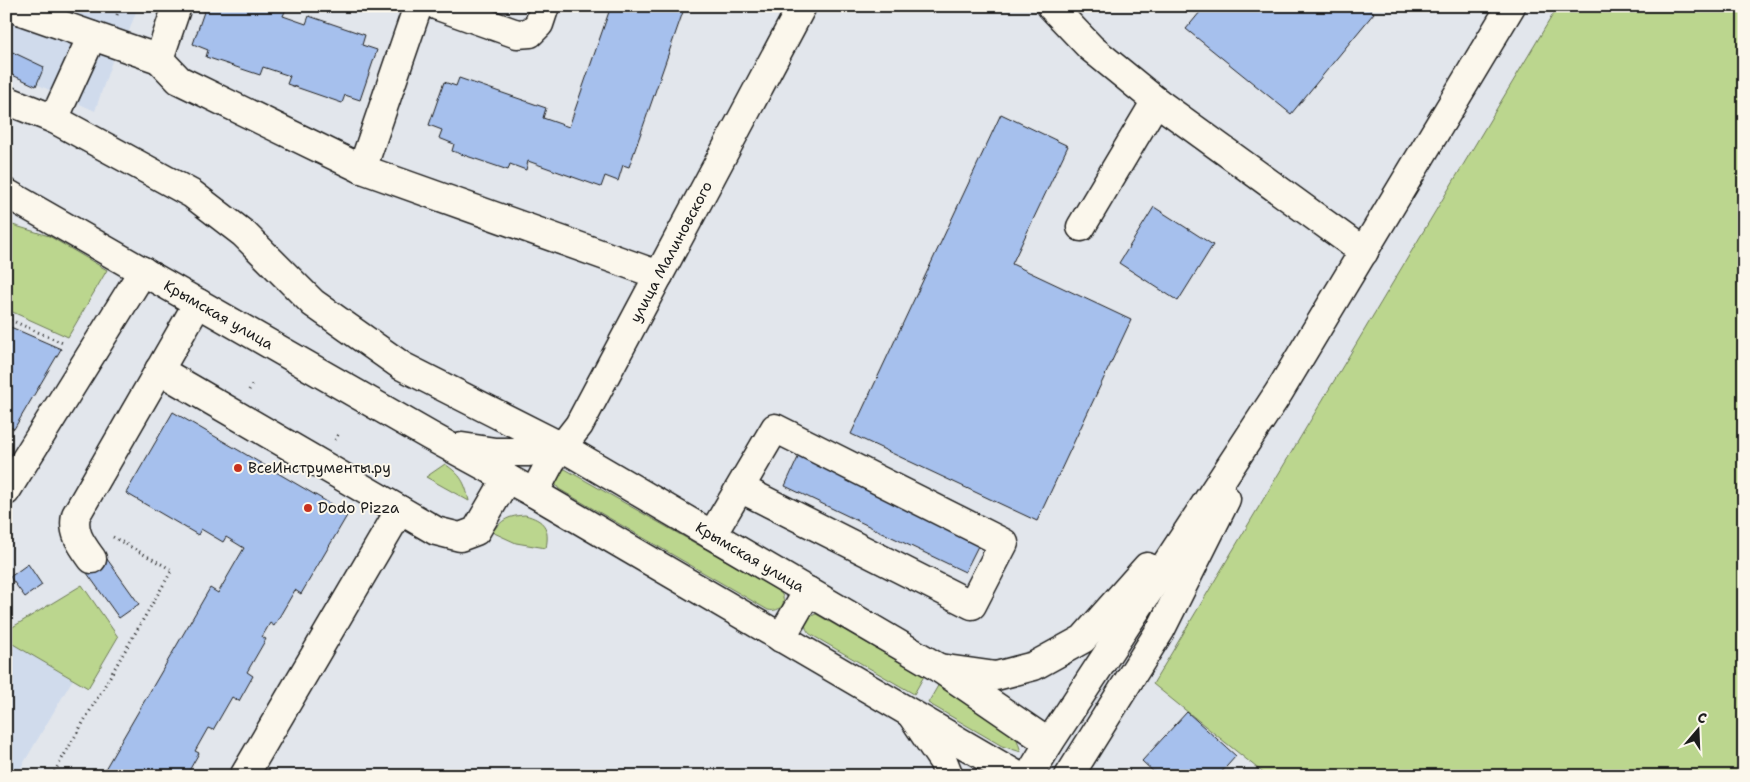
<svg xmlns="http://www.w3.org/2000/svg" width="1750" height="782" font-family="'Shantell Sans',sans-serif">
<style>
.built{fill:#d0dbec}
.green{fill:#bbd68e;stroke:#6c7955}
.building{fill:#a6c0ed;stroke:#1c1c1c}
.lines{fill:none;stroke-linecap:round;stroke-linejoin:round}
.minor-casing{stroke:#1c1c1c;stroke-width:31}
.major-casing{stroke:#1c1c1c;stroke-width:31}
.path{stroke:#1c1c1c;stroke-width:3;stroke-dasharray:1 4;stroke-linecap:butt}
.minor{stroke:#fbf7ec;stroke-width:28}
.major{stroke:#fbf7ec;stroke-width:28}
.poi-dot{fill:#c8321e;stroke:#fbf7ec;stroke-width:2}
.labels{text-anchor:middle;stroke-width:4;stroke-linejoin:round;paint-order:stroke}
.street-label{font-size:15px;fill:#1c1c1c;stroke:#fbf7ec}
.poi-label{font-size:15px;fill:#1c1c1c;stroke:#fbf7ec;text-anchor:start}
</style>
<rect width="100%" height="100%" fill="#e2e6ec"/>
<filter id="ink" filterUnits="userSpaceOnUse"><feTurbulence type="fractalNoise" baseFrequency=".02" numOctaves="2"/><feDisplacementMap in="SourceGraphic" scale="10" xChannelSelector="R" yChannelSelector="G"/><feConvolveMatrix kernelMatrix="1 2 1 2 8 2 1 2 1" color-interpolation-filters="sRGB"/></filter>
<g filter="url(#ink)">
<g class="built">
<polygon points="6,6 138,6 128,34 113,58 95,111 6,70"/>
<polygon points="6,640 73,679 16,776 6,776"/>
</g>
<g class="green">
<polygon points="1558,6 1744,6 1744,776 1267,776 1153,684"/>
<polygon points="6,223 49,236 107,270 68,337 6,309"/>
<path d="M 445,464 C 461,475 465,482 469,501 L 426,477 Z"/>
<path d="M 565,469 L 779,591 C 789,601 781,613 768,610 L 559,489 L 556,485 L 554,479 L 560,470 Z"/>
<path d="M 525,515 C 544,520 550,528 546,548 L 516,543 L 492,532 C 503,519 508,516 525,515 Z"/>
<polygon points="82,585 118,637 88,688 6,640 6,631"/>
<path d="M 816,614 L 924,676 L 914,694 L 810,634 C 802,626 805,618 816,614 Z"/>
<polygon points="939,684 1016,736 1021,752 1002,746 928,703"/>
</g>
<g class="building">
<polygon points="206,6 279,6 286,9 283,16 306,24 309,16 365,35 362,45 377,50 360,100 345,95 342,103 287,84 290,76 263,67 260,75 206,57 208,50 193,44"/>
<polygon points="611,6 685,6 629,167 623,165 618,181 605,176 601,187 528,161 526,170 510,164 508,170 452,151 454,144 439,138 442,130 429,125 444,82 456,86 459,78 546,108 543,118 569,127"/>
<polygon points="1205,6 1366,6 1374,13 1291,114 1186,29"/>
<polygon points="6,49 44,67 36,86 6,72"/>
<polygon points="1001,114 1068,146 1012,264 1131,320 1037,521 851,434"/>
<polygon points="1154,207 1213,245 1178,301 1119,263"/>
<polygon points="6,325 61,349 14,429 6,424"/>
<polygon points="173,412 348,514 301,594 295,590 274,626 270,623 262,637 266,639 247,672 253,676 239,701 232,697 213,730 208,728 195,751 199,753 186,776 101,776 210,588 218,593 244,548 226,537 223,542 201,529 198,535 126,493"/>
<polygon points="801,451 982,538 965,572 785,486"/>
<polygon points="102,552 139,604 119,618 82,566"/>
<polygon points="28,564 42,585 25,597 10,577"/>
<polygon points="1187,712 1236,756 1218,776 1158,776 1142,761"/>
</g>
<g class="lines">
<defs>
<g id="minor">
<polyline points="7,6 159,59"/>
<polyline points="177,6 159,59 179,80 362,169 659,275"/>
<polyline points="438,6 517,34 530,33 539,24 545,6"/>
<polyline points="1051,6 1091,48 1156,101 1364,252"/>
<path id="s1" d="M 6,100 L 54,119 L 192,194 L 244,234 L 313,303 L 402,366 L 562,447 L 939,668 L 1049,743"/>
<polyline points="54,119 92,36"/>
<polyline points="362,169 418,6"/>
<path id="s2" d="M 6,193 L 430,436 L 534,493 L 1018,776"/>
<polyline points="1081,227 1156,101"/>
<polyline points="159,370 436,531 460,537 476,531 507,478"/>
<polyline points="462,447 495,452 529,452 562,447"/>
<polyline points="6,491 143,271"/>
<path id="s3" d="M 534,493 L 551,461 L 579,425 L 802,6"/>
<polyline points="712,535 775,428 1004,543 972,605 740,488"/>
<path d="M 92,559 C 82,545 72,533 76,515 L 198,303"/>
<polyline points="781,638 808,591"/>
<polyline points="244,776 400,510"/>
</g>
<g id="major">
<polyline points="939,668 996,676 1034,666 1083,639 1147,567"/>
<polyline points="911,714 943,761 949,776"/>
<polyline points="1029,776 1049,743 1279,392 1511,6"/>
<polyline points="1069,776 1161,629 1226,499"/>
</g>
</defs>
<use href="#minor" class="minor-casing"/>
<use href="#major" class="major-casing"/>
<g class="path">
<polyline points="117,15 120,6"/>
<polyline points="6,318 65,344"/>
<polyline points="249,390 253,383"/>
<polyline points="335,440 339,433"/>
<polyline points="52,776 172,570 113,537"/>
</g>
<use href="#minor" class="minor"/>
<use href="#major" class="major"/>
</g>
</g>
<g class="poi-dot">
<circle cx="238" cy="468" r="5"/>
<circle cx="308" cy="508" r="5"/>
</g>
<g class="labels">
<g class="street-label">
<text dy="5" stroke="none"><textPath href="#s3" startOffset="278">улица Малиновского</textPath></text>
<text dy="5" stroke="none"><textPath href="#s2" startOffset="245">Крымская улица</textPath></text>
<text dy="5" stroke="none"><textPath href="#s1" startOffset="878">Крымская улица</textPath></text>
</g>
<g class="poi-label">
<text x="248" y="473">ВсеИнструменты.ру</text>
<text x="318" y="513">Dodo Pizza</text>
</g>
</g>
<rect width="1750" height="782" fill="none" stroke="#fbf7ec" stroke-width="25"/>
<rect x="12" y="12" width="1725" height="757" fill="none" stroke="#1c1c1c" stroke-width="2" filter="url(#ink)"/>
<g transform="translate(1698 730) rotate(19)" stroke="#fbf7ec" stroke-width="4" paint-order="stroke">
<path d="M0-4L9 19L0 12L-9 19Z" fill="#1c1c1c"/>
<text y="-8" font-size="14" font-weight="bold" text-anchor="middle" fill="#1c1c1c">С</text>
</g>
</svg>
